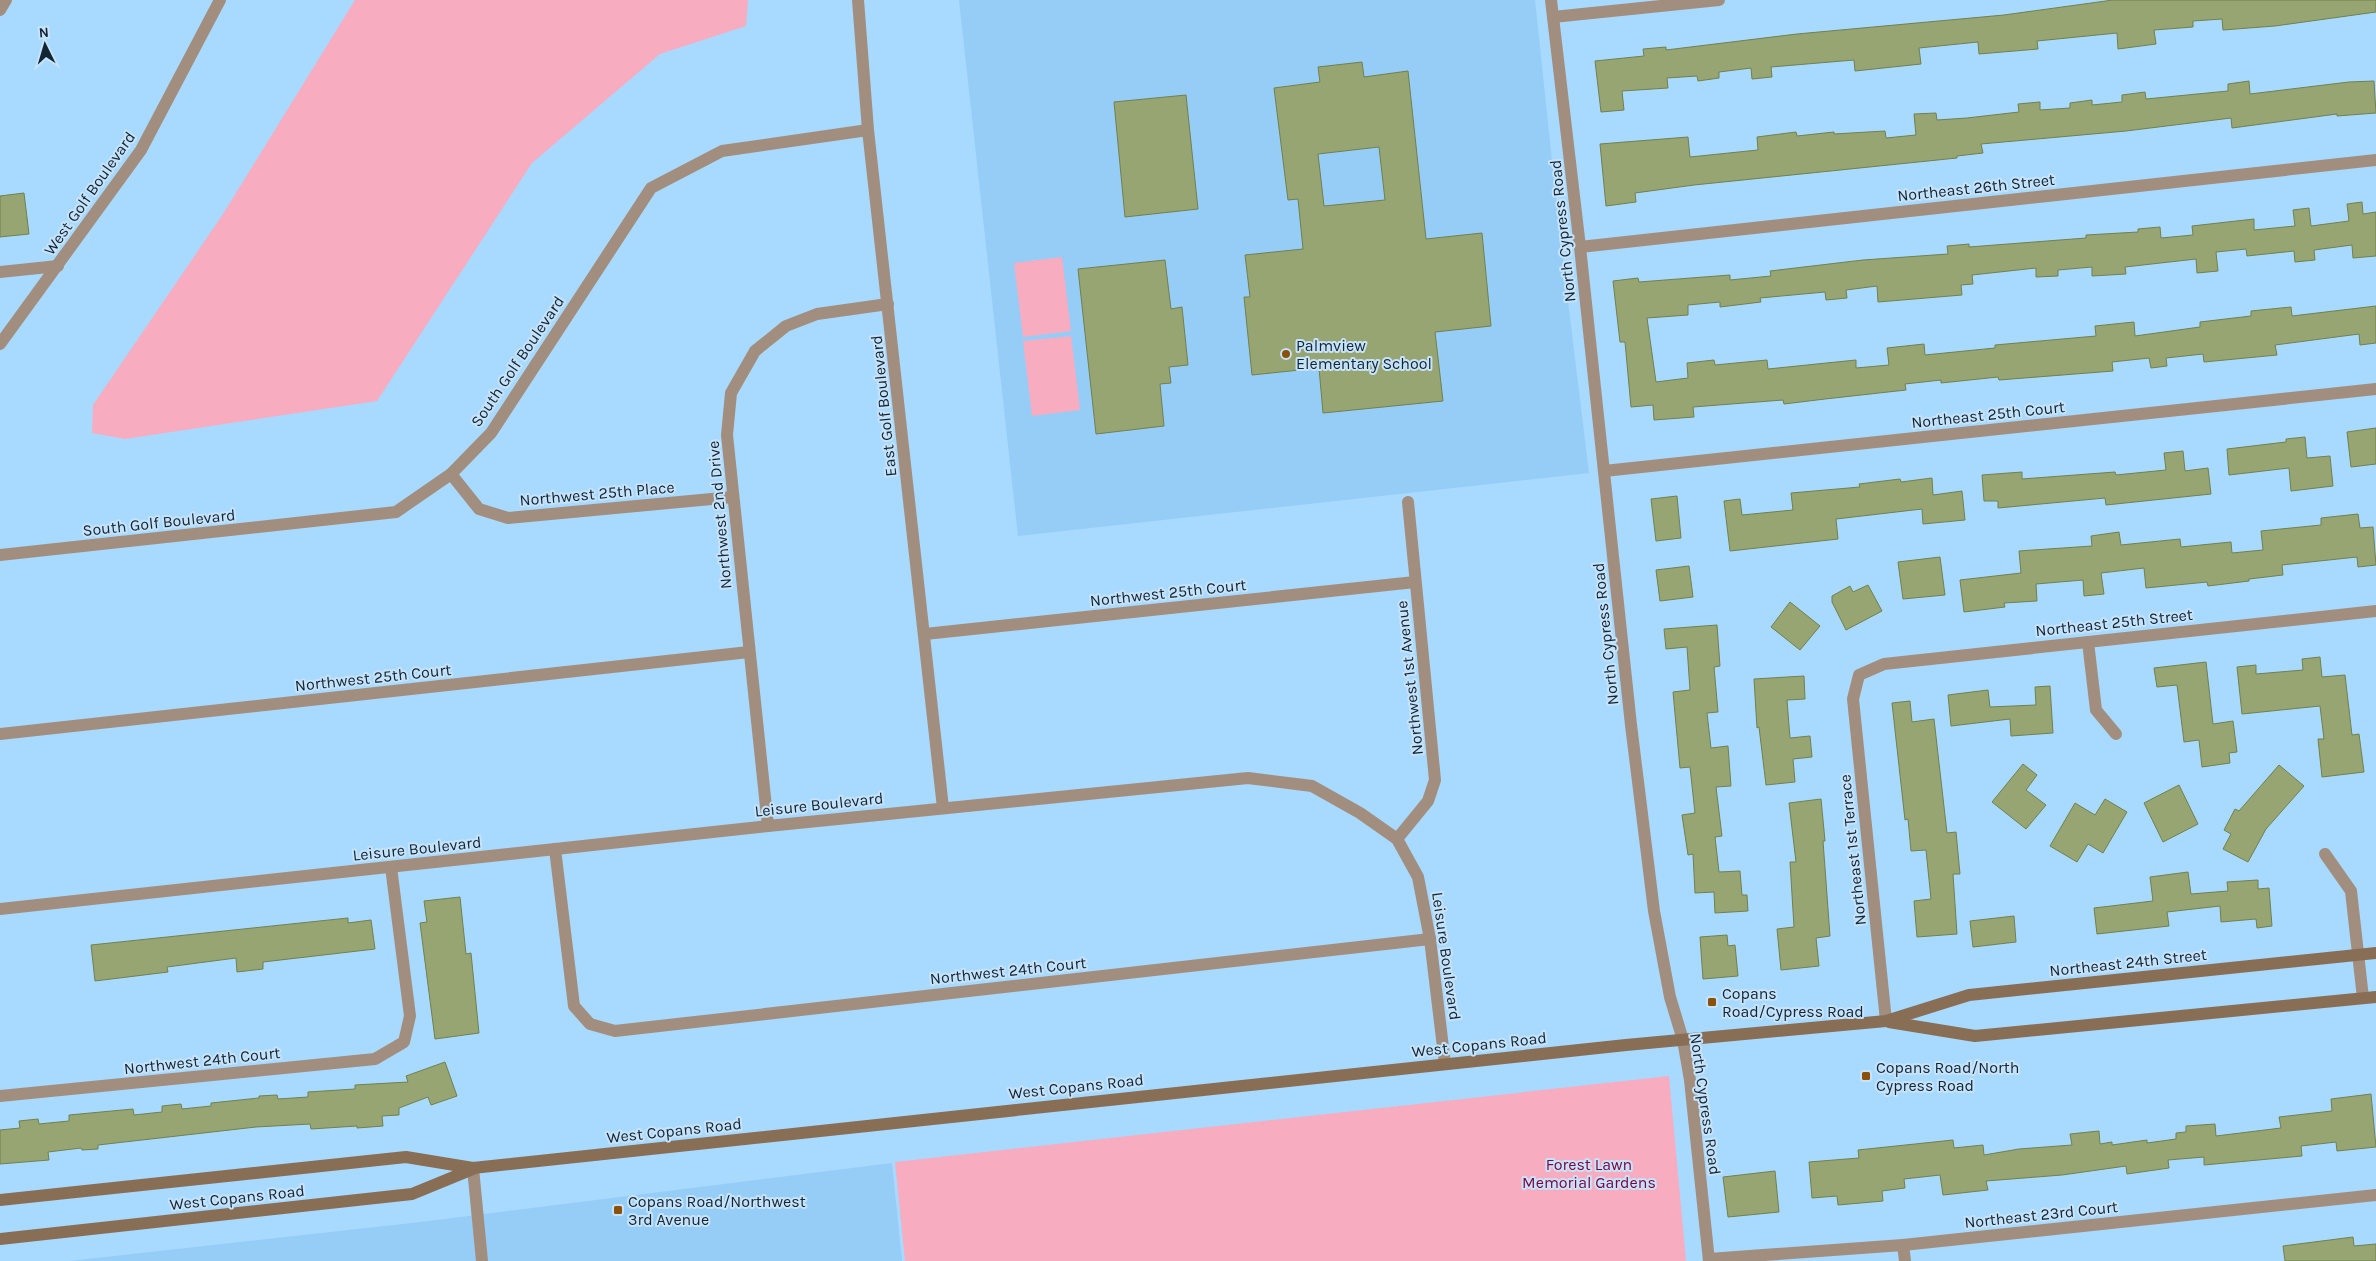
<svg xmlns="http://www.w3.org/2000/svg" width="2376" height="1261" font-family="Karla,sans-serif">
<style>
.built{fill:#95cdf7}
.green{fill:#f8acc0}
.building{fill:#96a572;stroke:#71804e;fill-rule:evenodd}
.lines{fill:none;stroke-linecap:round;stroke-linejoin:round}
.minor{stroke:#a28e7e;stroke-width:12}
.tertiary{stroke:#a28e7e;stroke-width:12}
.secondary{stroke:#896e56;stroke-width:12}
.poi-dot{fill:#8b500b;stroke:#c7e3fa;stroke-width:2}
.labels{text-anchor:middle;stroke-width:4;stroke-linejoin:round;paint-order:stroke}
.street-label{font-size:16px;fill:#122533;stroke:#c7e3fa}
.poi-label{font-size:16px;fill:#122533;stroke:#c7e3fa;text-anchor:start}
.park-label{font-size:16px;fill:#7b023b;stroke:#c7e3fa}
</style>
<rect width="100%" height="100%" fill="#a8d9ff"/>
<g class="built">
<polygon points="959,0 1535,0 1560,236 1589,473 1018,536"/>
<polygon points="892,1163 902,1261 70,1261 421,1222"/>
</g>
<g class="green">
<polygon points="355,0 748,0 746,26 660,54 532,163 377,401 125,439 92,433 93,405 223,214"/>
<polygon points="1062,257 1071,331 1023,337 1014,263"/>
<polygon points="1071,336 1080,410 1032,416 1023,341"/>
<polygon points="1669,1076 1686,1261 905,1261 895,1162"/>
</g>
<g class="building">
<polygon points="2113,0 2376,0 2376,12 2275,26 2223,30 2222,19 2193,21 2193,27 2154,30 2156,44 2118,49 2117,33 2037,41 2038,49 1979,54 1978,42 1919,48 1921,64 1855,71 1854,60 1771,67 1772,77 1752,79 1751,68 1719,72 1719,78 1698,81 1697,76 1667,78 1668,88 1622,91 1624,110 1601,112 1595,61 1644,56 1643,49 1666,47 1666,50 1797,34 2004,15"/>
<path d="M 1362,62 L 1364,77 L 1408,71 L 1426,239 L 1482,233 L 1491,326 L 1435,332 L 1443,401 L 1323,413 L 1319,368 L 1252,375 L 1244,297 L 1250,297 L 1245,255 L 1303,249 L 1298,199 L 1288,200 L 1274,88 L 1320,82 L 1318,67 ZM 1379,147 L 1385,200 L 1324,206 L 1318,154 Z"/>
<polygon points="2249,81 2250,94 2349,82 2374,81 2376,113 2337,116 2337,114 2232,128 2231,118 2126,131 1981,144 1983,153 1957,156 1957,158 1694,185 1635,193 1636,202 1606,206 1600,144 1688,137 1690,157 1758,150 1757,137 1796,132 1797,136 1834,132 1834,134 1885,131 1886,138 1916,135 1914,114 1936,113 1937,120 1967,118 2019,112 2018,104 2040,102 2040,110 2070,108 2070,103 2092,100 2092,105 2122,102 2122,95 2145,92 2146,99 2228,91 2228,84"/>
<polygon points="1186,95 1198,209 1125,217 1114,102"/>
<polygon points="24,193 29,234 0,237 0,196"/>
<polygon points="2362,202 2363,214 2376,212 2376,256 2353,258 2352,245 2314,250 2315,260 2295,262 2294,251 2247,256 2246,249 2216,252 2218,271 2197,273 2196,259 2125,267 2126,274 2092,276 2092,267 2058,270 2058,276 2036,277 2036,268 1972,275 1973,284 1961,285 1962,295 1878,302 1877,286 1846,290 1847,298 1826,300 1825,292 1760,298 1761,302 1720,307 1720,302 1688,305 1688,315 1647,318 1656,382 1688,378 1687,363 1714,360 1715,365 1767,360 1768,369 1856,360 1856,368 1889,365 1887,348 1924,344 1925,355 1995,348 1995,345 2096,336 2095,326 2134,322 2135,336 2200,327 2200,322 2251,316 2251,311 2291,307 2292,316 2376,306 2376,343 2360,345 2359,334 2275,345 2277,355 2204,362 2203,354 2166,358 2167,366 2151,368 2149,358 2112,362 2113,371 1999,380 1998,377 1941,383 1941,380 1905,384 1906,390 1825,399 1784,404 1783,400 1693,407 1694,417 1654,420 1653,405 1631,407 1625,342 1620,342 1613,281 1638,278 1639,282 1730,275 1730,280 1771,276 1770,271 1863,260 1948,254 1947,246 1969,244 1969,247 2086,238 2086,235 2138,232 2138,229 2160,227 2161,238 2193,235 2192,226 2254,219 2254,230 2295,226 2293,210 2309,208 2311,226 2349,221 2347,204"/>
<polygon points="1165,260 1171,309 1182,307 1188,365 1169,367 1171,383 1160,384 1164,426 1096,434 1078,269"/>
<polygon points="2376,428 2376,464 2351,467 2347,432"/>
<polygon points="2305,437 2307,458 2330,456 2333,486 2291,491 2289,468 2229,475 2227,449 2286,442 2286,439"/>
<polygon points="2183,451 2185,471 2208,468 2211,494 2106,505 2105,498 1998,508 1998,501 1984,501 1982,475 2022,472 2022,479 2115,472 2116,475 2166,470 2164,453"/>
<polygon points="1932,478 1933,495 1962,491 1965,520 1923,524 1922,509 1836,519 1838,539 1730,551 1724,501 1740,499 1742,515 1793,510 1791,493 1860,487 1859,484 1900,479 1901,482"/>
<polygon points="1677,496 1681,538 1656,541 1651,499"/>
<polygon points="2358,514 2360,528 2373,527 2376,565 2358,567 2357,557 2282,565 2283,575 2249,579 2249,581 2208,586 2207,582 2146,588 2144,568 2101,573 2104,594 2084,596 2083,580 2036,584 2037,601 2004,603 2005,607 1964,612 1960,580 2021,573 2019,551 2092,546 2091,536 2119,532 2121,545 2180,539 2181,547 2231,542 2232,553 2263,550 2261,531 2321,525 2321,518"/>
<polygon points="1940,557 1945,595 1903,599 1898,562"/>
<polygon points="1689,566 1693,597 1660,601 1656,570"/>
<polygon points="1868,585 1882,611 1846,630 1832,602 1832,596 1850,586 1853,592"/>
<polygon points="1790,602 1820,626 1800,650 1771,627"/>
<polygon points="1717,625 1720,666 1714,667 1718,712 1707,713 1711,748 1728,746 1731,786 1716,787 1722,836 1715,837 1719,872 1740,871 1742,895 1747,895 1748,911 1715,913 1714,892 1695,893 1693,854 1688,855 1682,815 1695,813 1690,767 1680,768 1673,692 1690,690 1687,647 1666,649 1664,629"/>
<polygon points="2320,657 2322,677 2345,675 2352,735 2359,734 2364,772 2322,777 2318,739 2324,739 2320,706 2242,714 2237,667 2256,665 2256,674 2303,670 2302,659"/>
<polygon points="2206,662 2213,724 2233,721 2237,752 2229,753 2230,763 2202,767 2199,740 2184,742 2177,685 2157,687 2154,668"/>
<polygon points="1804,676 1805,699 1787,700 1790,738 1810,736 1812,757 1793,759 1795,782 1766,785 1759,727 1757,728 1754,679"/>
<polygon points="2050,686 2053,733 2011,736 2010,719 1951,726 1948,695 1988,690 1990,707 2036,705 2035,687"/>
<polygon points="1910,701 1912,722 1934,719 1947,833 1956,832 1960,874 1953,874 1957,934 1917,937 1914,901 1931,899 1926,850 1911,851 1908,819 1905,820 1892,703"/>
<polygon points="2023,764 2037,775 2026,790 2046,805 2026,829 1992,802"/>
<polygon points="2279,765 2304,786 2266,829 2248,862 2223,849 2231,834 2224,830 2235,809 2239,811"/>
<polygon points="2179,785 2198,824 2163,842 2144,803"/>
<polygon points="1821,799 1825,841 1823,841 1830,936 1816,938 1819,966 1781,970 1777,929 1794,927 1790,862 1796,862 1789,803"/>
<polygon points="2105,799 2127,812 2103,853 2088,844 2077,862 2050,846 2075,803 2095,815"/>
<polygon points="2188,872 2191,894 2228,891 2227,882 2258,880 2258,889 2269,888 2272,926 2257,928 2256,919 2221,922 2220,906 2167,912 2169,926 2097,934 2094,908 2153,901 2150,877"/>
<polygon points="460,897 466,954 471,953 479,1033 435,1039 420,923 427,922 424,901"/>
<polygon points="2014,916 2016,942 1973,947 1970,921"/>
<polygon points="348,918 348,923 371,920 375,949 263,962 263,969 237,972 236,958 167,967 168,972 95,981 91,945"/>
<polygon points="1727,935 1728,946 1735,945 1738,976 1703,979 1700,937"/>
<polygon points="445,1062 457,1096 431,1105 428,1097 399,1108 399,1115 382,1116 383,1126 357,1128 357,1126 311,1129 310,1124 256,1127 98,1145 98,1149 82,1150 81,1148 48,1152 49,1160 0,1164 0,1130 20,1128 19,1121 38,1119 39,1124 69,1121 69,1115 133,1109 134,1115 162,1112 162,1106 181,1104 182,1109 211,1106 211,1103 259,1098 259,1096 277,1095 278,1099 308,1097 308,1092 355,1089 355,1085 408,1082 406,1076"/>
<polygon points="2371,1094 2376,1147 2337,1151 2336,1142 2301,1146 2302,1156 2204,1165 2204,1157 2168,1160 2169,1168 2127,1174 2126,1166 2062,1175 1986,1181 1988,1190 1943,1195 1940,1175 1904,1179 1905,1188 1882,1191 1883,1201 1838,1205 1837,1196 1812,1198 1809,1162 1859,1158 1858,1150 1953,1140 1954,1148 1983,1145 1984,1155 2019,1149 2072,1145 2070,1134 2099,1131 2100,1144 2112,1142 2112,1145 2147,1140 2147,1143 2176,1139 2176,1133 2186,1132 2186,1126 2215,1124 2216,1136 2281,1128 2279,1117 2332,1111 2331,1099"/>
<polygon points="1775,1171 1779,1212 1728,1217 1723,1177"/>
<polygon points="2353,1237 2354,1246 2376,1244 2376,1261 2285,1261 2283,1246"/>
</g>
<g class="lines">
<g class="minor">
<polyline points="858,0 868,130 943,808"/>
<polyline points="1551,0 1580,247 1631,725 1654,911 1670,997 1683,1040 1690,1080 1709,1261"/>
<polyline points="0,10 6,0"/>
<polyline points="1553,17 1719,0"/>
<polyline points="1580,247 2376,160"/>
<polyline points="0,272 58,266"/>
<polyline points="0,344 141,150 220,0"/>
<polyline points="1604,471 2376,389"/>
<polyline points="451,474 479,509 508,518 733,497"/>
<polyline points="0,555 396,512 451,474 491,433 651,188 722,151 868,130"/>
<polyline points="925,634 1415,582"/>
<polyline points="2088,642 2096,710 2116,734"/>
<polyline points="0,734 749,652"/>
<polyline points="768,826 727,435 731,393 755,351 786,326 817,314 888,304"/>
<polyline points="1397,839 1428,801 1435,780 1408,502"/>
<polyline points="555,849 574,1006 590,1024 615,1031 1430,939"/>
<polyline points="2325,854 2351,891 2363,998"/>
<polyline points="0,909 768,826 1248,778 1312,786 1360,813 1397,839 1418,877 1430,939 1445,1064"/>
<polyline points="1886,1021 1853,699 1859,675 1884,664 2376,611"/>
<polyline points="0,1096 375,1059 404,1042 410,1016 391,867"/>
<polyline points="1903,1245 1905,1261"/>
<polyline points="1709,1259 1903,1245 2376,1195"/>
</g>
<polyline class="tertiary" points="473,1168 482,1261"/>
<g class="secondary">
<polyline points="1889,1022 1975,1036 2376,997"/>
<polyline points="0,1200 406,1157 473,1168 1626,1045 1886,1021 1969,995 2376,953"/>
<polyline points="0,1239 412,1194 473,1169"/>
</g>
</g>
<g class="poi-dot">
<circle cx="1286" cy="354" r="5"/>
<rect x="1707" y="997" width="10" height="10" rx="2.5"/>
<rect x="1861" y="1071" width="10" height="10" rx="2.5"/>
<rect x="613" y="1205" width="10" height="10" rx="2.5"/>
</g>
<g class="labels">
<g class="street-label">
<text transform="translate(1976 187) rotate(-6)" y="6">Northeast 26th Street</text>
<text transform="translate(89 193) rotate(-55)" y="6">West Golf Boulevard</text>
<text transform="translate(1562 231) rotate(-96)" y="6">North Cypress Road</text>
<text transform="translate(517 361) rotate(-56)" y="6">South Golf Boulevard</text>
<text transform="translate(883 406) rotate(-96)" y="6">East Golf Boulevard</text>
<text transform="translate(1988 414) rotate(-6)" y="6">Northeast 25th Court</text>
<text transform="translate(597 493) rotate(-5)" y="6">Northwest 25th Place</text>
<text transform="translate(719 515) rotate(-95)" y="6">Northwest 2nd Drive</text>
<text transform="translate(159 522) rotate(-6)" y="6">South Golf Boulevard</text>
<text transform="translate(1168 592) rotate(-6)" y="6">Northwest 25th Court</text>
<text transform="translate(2114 622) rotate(-6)" y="6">Northeast 25th Street</text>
<text transform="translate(1605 634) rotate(-96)" y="6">North Cypress Road</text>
<text transform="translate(373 677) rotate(-6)" y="6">Northwest 25th Court</text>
<text transform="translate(1409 678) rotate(-96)" y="6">Northwest 1st Avenue</text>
<text transform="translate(819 804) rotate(-6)" y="6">Leisure Boulevard</text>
<text transform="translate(417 848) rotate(-6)" y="6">Leisure Boulevard</text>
<text transform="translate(1852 850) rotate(-96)" y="6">Northeast 1st Terrace</text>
<text transform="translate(1447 956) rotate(82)" y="6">Leisure Boulevard</text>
<text transform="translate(2128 962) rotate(-6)" y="6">Northeast 24th Street</text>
<text transform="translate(1008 970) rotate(-6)" y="6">Northwest 24th Court</text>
<text transform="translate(1479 1044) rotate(-6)" y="6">West Copans Road</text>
<text transform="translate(202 1060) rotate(-6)" y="6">Northwest 24th Court</text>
<text transform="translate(1076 1086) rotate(-6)" y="6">West Copans Road</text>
<text transform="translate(1706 1104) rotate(82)" y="6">North Cypress Road</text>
<text transform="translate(674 1130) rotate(-6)" y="6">West Copans Road</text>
<text transform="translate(237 1197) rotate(-6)" y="6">West Copans Road</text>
<text transform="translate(2041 1214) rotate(-6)" y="6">Northeast 23rd Court</text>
</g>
<g class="poi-label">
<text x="1296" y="351">Palmview<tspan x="1296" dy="18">Elementary School</tspan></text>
<text x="1722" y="999">Copans<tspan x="1722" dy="18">Road/Cypress Road</tspan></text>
<text x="1876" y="1073">Copans Road/North<tspan x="1876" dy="18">Cypress Road</tspan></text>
<text x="628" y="1207">Copans Road/Northwest<tspan x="628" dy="18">3rd Avenue</tspan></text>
</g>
<g class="park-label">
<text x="1589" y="1170">Forest Lawn<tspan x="1589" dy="18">Memorial Gardens</tspan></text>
</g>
</g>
<g transform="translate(45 45) rotate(355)" stroke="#c7e3fa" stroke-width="4" paint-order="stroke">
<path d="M0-4L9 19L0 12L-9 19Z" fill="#122533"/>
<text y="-8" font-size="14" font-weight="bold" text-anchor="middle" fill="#122533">N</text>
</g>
</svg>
